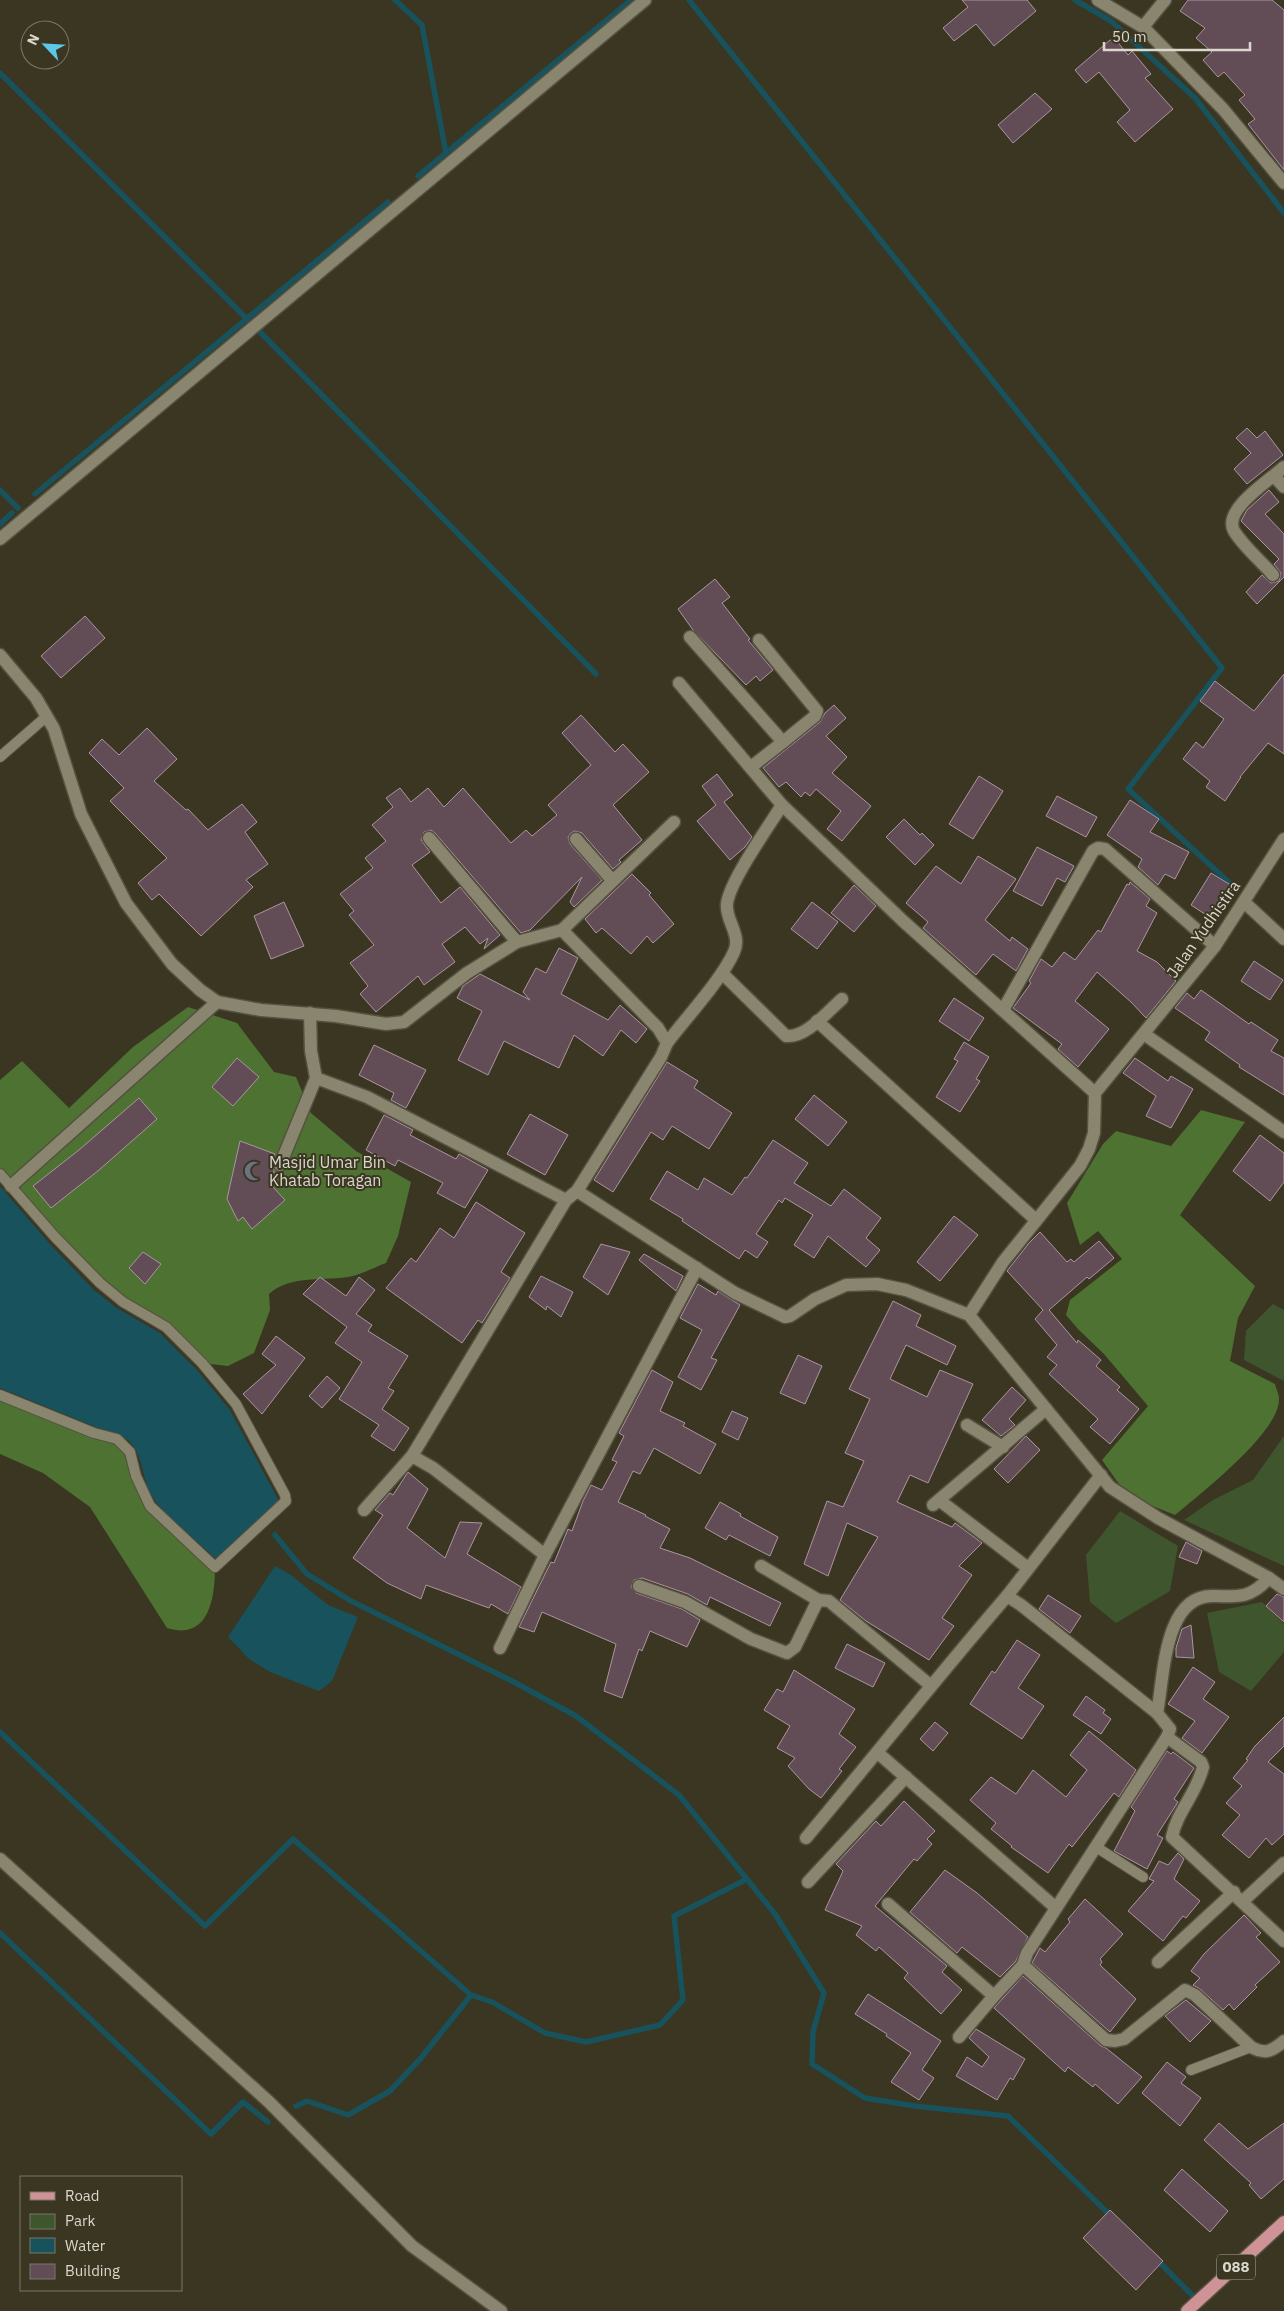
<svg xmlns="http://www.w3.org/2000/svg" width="1284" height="2311" font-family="'IBM Plex Sans',sans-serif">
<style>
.green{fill:#3e552e}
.forest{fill:#4e7231}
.water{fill:#17525d}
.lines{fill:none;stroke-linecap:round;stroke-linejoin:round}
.stream{stroke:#17525d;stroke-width:5.5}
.building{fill:#624d57;stroke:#ac95a0}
.lane-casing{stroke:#555140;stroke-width:12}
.street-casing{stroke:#555140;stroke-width:15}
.primary-casing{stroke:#555140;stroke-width:15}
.lane{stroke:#89856f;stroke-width:10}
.street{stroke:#89856f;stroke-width:12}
.primary{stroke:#cf9297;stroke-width:12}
.labels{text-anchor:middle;stroke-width:4;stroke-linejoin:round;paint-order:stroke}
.shield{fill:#3a3622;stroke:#aaa799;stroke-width:1}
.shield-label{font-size:15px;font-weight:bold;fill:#dad8cc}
.street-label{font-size:16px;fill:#dad8cc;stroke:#3a3622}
.poi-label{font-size:16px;fill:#dad8cc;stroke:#3a3622;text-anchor:start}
</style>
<rect width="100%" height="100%" fill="#3a3622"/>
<g class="green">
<polygon points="1273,1304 1284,1310 1284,1381 1244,1360 1246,1331"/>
<polygon points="1284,1436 1284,1566 1184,1520 1213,1500 1253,1480"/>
<polygon points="1120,1511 1178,1546 1170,1591 1116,1623 1090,1602 1086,1555"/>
<polygon points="1262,1602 1284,1624 1284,1652 1251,1691 1219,1672 1207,1613"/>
</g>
<g class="forest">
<path d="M 188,1007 L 237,1023 L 274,1072 L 296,1077 L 311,1113 L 356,1151 L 411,1182 L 398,1236 L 386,1263 C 375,1267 364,1273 353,1276 C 325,1282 291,1274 269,1294 L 270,1310 L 254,1353 L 228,1366 L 202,1363 L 166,1327 L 100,1283 L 0,1175 L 0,1080 L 22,1061 L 69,1108 L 133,1047 Z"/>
<path d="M 1201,1110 L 1245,1122 L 1180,1215 L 1255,1286 L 1238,1318 L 1230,1361 L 1275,1384 C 1276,1389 1279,1394 1279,1399 C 1280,1432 1200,1494 1175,1515 L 1150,1505 L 1119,1484 L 1102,1460 L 1148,1406 L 1104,1354 L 1078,1329 L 1066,1315 L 1070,1300 L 1122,1259 L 1098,1231 L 1080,1245 L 1067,1203 L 1103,1144 L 1116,1131 L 1171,1146 Z"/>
<path d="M 0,1394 L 117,1439 L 130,1452 L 150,1506 L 215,1567 C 215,1598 209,1641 167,1628 L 90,1507 L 43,1473 L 0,1454 Z"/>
</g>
<g class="water">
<path d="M 0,1186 L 49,1243 L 94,1290 L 117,1308 L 160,1333 L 196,1369 L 230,1410 L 279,1501 L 216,1559 C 200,1543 162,1514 152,1496 C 141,1478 144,1455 128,1440 L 0,1388 Z"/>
<polygon points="275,1566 291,1575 328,1605 358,1617 332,1681 319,1691 270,1672 249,1659 228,1637"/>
</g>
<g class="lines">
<g class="stream">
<polyline points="395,0 422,25 446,153"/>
<polyline points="689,0 1222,668 1128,789 1235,888"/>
<polyline points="1075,0 1111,21 1195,98 1284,213"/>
<polyline points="0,73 248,320"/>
<polyline points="418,176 631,0"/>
<polyline points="260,332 596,674"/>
<polyline points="0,490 18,508"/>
<polyline points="35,494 388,202"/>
<polyline points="0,524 12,513"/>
<polyline points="275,1535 307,1574 351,1601 512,1681 576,1716 679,1795 775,1914 824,1993 813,2032 812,2064 865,2098 915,2106 1008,2116 1112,2217"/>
<polyline points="0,1732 205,1926 293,1839 471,1995"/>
<polyline points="0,1933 211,2134 243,2102 268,2122"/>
<polyline points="296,2106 307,2101 348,2115 390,2091 421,2058 471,1995 492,2002 545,2033 586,2042 660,2025 683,2000 674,1916 747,1879"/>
<polyline points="1155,2258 1194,2297"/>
</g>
</g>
<g class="building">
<polygon points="962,0 1027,0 1036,11 994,46 976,24 954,41 943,28 968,7"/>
<polygon points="1188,0 1272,0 1284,10 1284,170 1248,124 1255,119 1239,100 1245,95 1224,72 1218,77 1203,60 1212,52 1196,38 1205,28 1180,11"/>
<polygon points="1110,40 1116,40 1128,55 1132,51 1151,74 1145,78 1173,109 1135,142 1117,122 1130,110 1099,72 1086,83 1075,70"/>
<polygon points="1035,93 1052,109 1013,143 998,125"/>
<polygon points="1247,428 1257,438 1265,431 1283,455 1247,484 1234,469 1251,453 1236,438"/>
<polygon points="1269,490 1279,502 1265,514 1284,534 1284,577 1257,604 1246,592 1262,575 1271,583 1279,581 1281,573 1274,564 1279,559 1241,521 1247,510"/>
<polygon points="715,579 730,597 722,603 750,639 748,640 773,670 760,681 756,676 746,685 693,630 678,609"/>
<polygon points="85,616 105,638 61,678 41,656"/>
<polygon points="1284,674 1284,754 1268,743 1240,777 1241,777 1225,801 1206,787 1210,781 1183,759 1196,742 1203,748 1224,719 1200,701 1215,681 1254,711"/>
<polygon points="834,705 846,718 826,736 847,757 832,773 871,806 842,841 827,829 841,811 816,789 810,796 805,792 801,797 786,782 779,787 763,768 820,722 825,713"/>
<polygon points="581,715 615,752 623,744 649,772 613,805 642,840 619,860 621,862 613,869 582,833 575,831 571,833 568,837 570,844 602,880 574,907 570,902 582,877 530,930 521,933 435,833 431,830 424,832 421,840 430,852 412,865 441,903 460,887 500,935 484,949 488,938 480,944 465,927 442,944 455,962 424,985 418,976 376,1012 360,994 368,986 350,963 374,945 349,915 354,911 340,894 373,868 365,858 386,841 372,825 393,807 386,798 400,788 411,802 428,788 444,807 463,788 511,843 526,830 532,836 557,815 548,805 591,765 562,733"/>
<polygon points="147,728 177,759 154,781 186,810 188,809 208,830 242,804 257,822 245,832 268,864 246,880 253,887 201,936 159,894 152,900 138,883 167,858 110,801 124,788 89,753 102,739 119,755"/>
<polygon points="717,774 733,795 724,802 752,837 745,847 730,860 697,821 716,805 702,786"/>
<polygon points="979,776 1003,791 973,839 949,824"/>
<polygon points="1057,796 1097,817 1086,837 1046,816"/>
<polygon points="1130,800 1159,819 1150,832 1189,852 1175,879 1165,874 1158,885 1138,867 1142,859 1107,835"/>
<polygon points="904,819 920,835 922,833 934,845 915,865 886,837"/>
<polygon points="1037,847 1074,866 1065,882 1057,878 1042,906 1013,891"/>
<polygon points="978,856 1016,879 985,920 1010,941 1012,937 1028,949 1016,971 993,954 976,975 923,928 928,922 906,903 936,866 961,884"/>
<polygon points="1211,873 1234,887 1214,920 1191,905"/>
<polygon points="632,874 651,893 649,895 674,924 653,943 647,936 631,954 602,928 596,933 585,919"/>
<polygon points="1130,882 1150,899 1146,906 1157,913 1137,951 1157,962 1176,981 1146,1018 1131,1002 1097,972 1075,1001 1109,1029 1078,1067 1058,1049 1062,1044 1013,1008 1031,983 1029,981 1041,959 1052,967 1064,952 1075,960 1098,930 1101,932 1127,884 1129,885"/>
<polygon points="854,885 876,906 854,932 831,913"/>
<polygon points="284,902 304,946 271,959 254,916"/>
<polygon points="812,902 838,922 817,949 791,929"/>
<polygon points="559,948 578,958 561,994 608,1020 620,1005 647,1029 636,1043 621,1030 603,1056 574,1035 559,1068 504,1041 488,1075 458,1060 482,1011 457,998 463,986 480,974 530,1000 523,992 536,968 546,973"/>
<polygon points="1254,961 1283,980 1270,1000 1241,981"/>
<polygon points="1201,990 1249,1024 1251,1022 1278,1040 1271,1051 1284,1058 1284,1095 1239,1067 1240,1065 1205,1040 1210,1032 1175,1008 1187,993 1194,999"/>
<polygon points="954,998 984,1018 969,1041 939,1021"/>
<polygon points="964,1042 989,1057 976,1079 980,1081 960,1112 936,1097 958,1061 954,1059"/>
<polygon points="374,1045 426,1070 406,1108 391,1100 394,1093 359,1075"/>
<polygon points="237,1058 259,1077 233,1106 212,1087"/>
<polygon points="1135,1058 1168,1081 1171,1076 1193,1089 1171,1128 1146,1116 1156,1096 1123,1073"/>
<polygon points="667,1062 698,1081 694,1088 732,1113 709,1149 672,1126 663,1140 651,1132 613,1192 594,1180"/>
<polygon points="814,1095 847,1122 828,1146 795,1119"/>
<polygon points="139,1098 157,1119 99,1170 51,1208 33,1186 79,1150"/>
<polygon points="530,1114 568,1135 545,1175 507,1154"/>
<polygon points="384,1115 413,1130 410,1135 456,1159 459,1154 488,1170 465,1208 437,1193 443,1183 398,1160 395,1166 366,1150"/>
<polygon points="1260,1135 1284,1153 1284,1182 1270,1201 1233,1171"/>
<polygon points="773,1140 808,1163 794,1183 831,1206 844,1189 881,1218 866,1238 880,1250 866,1267 828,1236 814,1258 794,1245 813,1215 785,1198 782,1203 779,1200 756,1234 768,1242 757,1258 745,1250 739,1259 682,1221 683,1219 650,1199 667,1171 698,1190 704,1178 732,1195 745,1177 747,1178"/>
<polygon points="240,1141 275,1154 272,1166 274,1170 273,1187 285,1200 252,1229 243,1217 238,1221 227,1199"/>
<polygon points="476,1202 525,1233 501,1272 510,1278 482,1323 478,1320 462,1343 386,1288 411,1258 416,1262 440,1228 454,1238"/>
<polygon points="954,1216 978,1235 940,1281 917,1262"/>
<polygon points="1040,1232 1067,1262 1071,1259 1074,1262 1099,1241 1114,1258 1089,1279 1087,1277 1049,1310 1077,1343 1078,1340 1101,1360 1096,1366 1120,1387 1117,1390 1139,1409 1110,1444 1090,1427 1098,1419 1049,1374 1057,1365 1047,1357 1057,1345 1035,1319 1043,1310 1007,1271 1029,1243"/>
<polygon points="601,1244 630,1252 608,1295 583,1277"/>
<polygon points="143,1252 161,1264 145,1284 129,1268"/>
<polygon points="644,1254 683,1276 676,1291 639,1260"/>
<polygon points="541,1276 573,1292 561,1317 547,1306 546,1310 529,1297"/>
<polygon points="320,1277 346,1296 359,1277 375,1290 356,1314 372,1325 368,1331 408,1356 388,1388 394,1391 382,1409 409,1428 394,1451 371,1436 379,1425 339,1399 362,1362 335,1343 347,1327 303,1294"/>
<polygon points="698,1284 716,1295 718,1291 740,1305 711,1358 717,1360 701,1390 678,1377 702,1330 680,1318"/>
<polygon points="893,1301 921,1315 916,1326 956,1346 947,1365 906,1345 890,1379 927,1397 940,1370 973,1384 928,1483 910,1475 897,1502 952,1527 955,1523 982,1543 959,1566 972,1575 942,1618 954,1626 929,1660 866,1621 840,1600 878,1537 847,1523 828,1576 804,1564 827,1501 843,1507 864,1461 845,1453 870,1399 849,1389"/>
<polygon points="276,1336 305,1358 262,1414 243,1394 276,1365 262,1354"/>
<polygon points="798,1355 822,1366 805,1404 780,1393"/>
<polygon points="652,1370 673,1382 660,1411 685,1423 683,1426 716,1444 700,1474 654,1448 640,1474 633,1471 618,1502 646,1515 645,1516 670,1529 660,1548 690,1558 781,1603 770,1626 710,1597 707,1605 688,1594 642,1578 634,1580 631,1587 636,1593 682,1609 700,1620 687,1647 650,1631 642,1651 639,1649 622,1698 604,1691 616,1644 542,1612 534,1632 519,1627 551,1562 554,1563 568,1529 572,1531 583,1501 591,1485 602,1490 617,1462 612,1460 624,1436 619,1433"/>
<polygon points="327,1376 340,1388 322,1408 309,1396"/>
<polygon points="1012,1387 1026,1400 1009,1419 1015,1425 1001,1436 982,1420"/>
<polygon points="732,1411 748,1418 738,1440 722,1432"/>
<polygon points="1026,1436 1040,1450 1008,1483 994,1469"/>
<polygon points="408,1472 428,1489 407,1528 445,1558 460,1522 482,1523 467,1554 521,1587 508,1614 491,1604 489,1608 426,1585 421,1599 387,1583 353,1558 383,1515 375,1510 390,1493 393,1495"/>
<polygon points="720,1502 741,1514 740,1516 778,1537 770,1556 729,1535 726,1540 705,1528"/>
<polygon points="1186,1542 1202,1551 1197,1564 1179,1557"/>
<polygon points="1277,1594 1284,1597 1284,1622 1266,1606"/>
<polygon points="1048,1595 1081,1616 1070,1633 1039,1609"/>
<polygon points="1191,1625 1194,1658 1176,1657 1176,1648 1182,1629"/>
<polygon points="1017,1640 1040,1655 1018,1688 1044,1706 1022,1739 970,1704 992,1671 995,1673"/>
<polygon points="847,1644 885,1663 873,1687 835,1668"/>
<polygon points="1193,1667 1215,1682 1203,1699 1229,1717 1202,1753 1182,1738 1195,1721 1168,1704"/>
<polygon points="794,1670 855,1709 839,1734 856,1747 839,1769 842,1771 821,1798 809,1789 788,1766 795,1758 777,1748 790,1726 764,1710 777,1689 783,1692"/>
<polygon points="1086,1696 1105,1710 1103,1713 1111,1719 1101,1734 1073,1715"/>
<polygon points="1284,1717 1284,1746 1268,1762 1284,1774 1284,1834 1272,1845 1266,1838 1249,1858 1222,1835 1240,1815 1226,1803 1242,1786 1233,1778 1248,1760 1246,1759 1255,1746"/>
<polygon points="935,1722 948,1733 933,1751 920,1739"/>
<polygon points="1089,1731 1136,1770 1119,1797 1114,1793 1072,1847 1069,1844 1048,1873 1011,1847 1012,1846 991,1829 996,1823 970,1800 991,1777 1016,1794 1033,1770 1066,1797 1087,1770 1070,1755"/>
<polygon points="1167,1751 1171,1754 1173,1752 1194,1768 1174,1799 1178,1802 1157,1835 1163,1838 1147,1869 1114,1851 1135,1811 1131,1807"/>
<polygon points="904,1801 935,1831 927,1839 932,1844 917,1861 914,1859 875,1906 947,1966 942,1972 962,1990 941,2014 904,1978 908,1973 879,1947 876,1951 856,1935 862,1926 825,1910 843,1871 836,1864 876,1821 881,1826"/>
<polygon points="1178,1853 1184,1859 1174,1879 1200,1901 1186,1918 1183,1916 1163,1941 1128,1911 1154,1881 1149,1879 1159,1861 1168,1865"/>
<polygon points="945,1870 977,1893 1028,1937 1016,1961 1000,1977 962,1947 957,1953 910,1912"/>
<polygon points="1085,1899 1123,1934 1100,1959 1102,1962 1100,1965 1136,1999 1110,2032 1032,1963 1040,1948 1045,1952 1070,1922 1068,1919"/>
<polygon points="1244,1915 1261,1933 1256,1937 1280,1962 1255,1985 1257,1987 1234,2010 1229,2004 1223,2010 1200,1989 1193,1985 1200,1978 1191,1971 1204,1954"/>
<polygon points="1023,1976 1101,2046 1106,2048 1142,2077 1118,2104 1095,2084 1093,2087 1068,2067 1065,2072 994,2008"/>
<polygon points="868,1994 941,2041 922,2070 934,2078 919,2100 891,2082 911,2053 886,2036 887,2034 855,2014"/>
<polygon points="1186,2000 1211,2021 1190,2042 1165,2016"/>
<polygon points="976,2029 1025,2059 1013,2080 1010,2078 997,2100 956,2076 967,2057 982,2067 989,2057 969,2038"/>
<polygon points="1167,2062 1186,2077 1181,2083 1201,2098 1180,2126 1142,2093"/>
<polygon points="1219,2123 1248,2149 1284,2123 1284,2179 1261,2199 1249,2185 1251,2183 1204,2140"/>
<polygon points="1182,2169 1228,2211 1210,2232 1164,2190"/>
<polygon points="1110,2210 1163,2261 1136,2290 1083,2238"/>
</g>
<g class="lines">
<defs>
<g id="lane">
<polyline points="0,757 47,716"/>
<polyline points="0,1174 55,1237 100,1283 123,1302 166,1327 202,1363 236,1404 285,1495 286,1501 215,1567 150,1506 136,1476 130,1452 117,1439 94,1433 0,1395"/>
<polyline points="1096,1847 1143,1877"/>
<polyline points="1191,2070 1251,2047"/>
</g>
<g id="street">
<polyline points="1098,0 1143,27 1223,109 1284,183"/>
<polyline points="1143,27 1165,0"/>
<polyline points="1274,476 1284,487"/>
<polyline points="0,539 645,0"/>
<path d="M 1273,575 C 1261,561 1244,547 1234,531 C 1222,510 1270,480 1284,467"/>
<polyline points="690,637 783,742 751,767"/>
<polyline points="759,640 817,711 815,716 783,742"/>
<polyline points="0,655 36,698 54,729 81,814 126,903 172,964 200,990 217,1002 261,1010 336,1016 386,1024 404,1022 467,973 517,942 562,930 658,1028 667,1043"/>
<polyline points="679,683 782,805"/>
<polyline points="429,838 517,942"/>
<polyline points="576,839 612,880"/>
<polyline points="1244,902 1284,939"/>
<polyline points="562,930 674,822"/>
<path d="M 722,973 L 786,1036 C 806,1038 828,1011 842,999"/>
<polyline points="1003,1010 1093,851 1098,848 1105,849 1215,946"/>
<polyline points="817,1021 1036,1220"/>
<polyline points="1144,1034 1284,1132"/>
<polyline points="316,1078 367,1097 566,1200"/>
<polyline points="280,1165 316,1078 311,1051 310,1013"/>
<polyline points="11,1186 217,1002"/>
<polyline points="577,1191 735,1293 785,1317 790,1316 815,1299 846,1285 877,1284 906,1290 969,1315 1110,1487 1158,1518 1269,1578 1284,1589"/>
<path d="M 697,1268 L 545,1555 L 433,1468 L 412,1456 L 566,1200 L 577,1191 L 661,1057 L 667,1043 C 686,1018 722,979 734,952 C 742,935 725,920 727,904 C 729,882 769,826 782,805 L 903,921 L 1095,1093"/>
<polyline points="969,1315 1003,1262 1080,1166 1089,1149 1094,1133 1095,1093 1215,946 1284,839"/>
<polyline points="967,1425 1003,1447"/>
<path d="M 1101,1475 L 1007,1596 L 1021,1605 L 1157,1713 L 1170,1729 L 1167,1737 L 1027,1953 L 1023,1965 L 1106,2040 L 1115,2041 L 1124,2039 L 1185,1990 L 1195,1995 L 1251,2047 C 1266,2055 1272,2051 1284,2041"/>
<polyline points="939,1500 1028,1568"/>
<polyline points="933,1505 1046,1409"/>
<polyline points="364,1510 412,1456"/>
<polyline points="761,1566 818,1600"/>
<polyline points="639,1586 685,1602 751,1639 787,1653 795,1647 818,1600 829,1601 930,1685"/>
<polyline points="500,1648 545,1555"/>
<path d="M 1157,1713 C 1164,1679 1163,1594 1214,1596 C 1239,1597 1251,1598 1269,1578"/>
<path d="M 1167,1737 L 1201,1762 L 1203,1767 C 1197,1793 1177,1811 1172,1837 L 1284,1941"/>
<polyline points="878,1753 1056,1908"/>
<path d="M 806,1838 C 873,1758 938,1676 1007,1596"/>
<polyline points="0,1859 269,2102 412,2246 501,2311"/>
<polyline points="808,1882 906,1777"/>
<polyline points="1243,1901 1284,1863"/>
<polyline points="888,1904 994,1996 1023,1965"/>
<polyline points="1158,1962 1234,1892"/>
<polyline points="959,2037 994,1996"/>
</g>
<polyline id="primary" points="1187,2311 1284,2222"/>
</defs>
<use href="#lane" class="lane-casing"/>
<use href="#street" class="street-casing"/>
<use href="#primary" class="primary-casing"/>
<use href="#lane" class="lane"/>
<use href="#street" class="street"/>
<use href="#primary" class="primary"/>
</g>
<defs>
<symbol id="mosque-bare" viewBox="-9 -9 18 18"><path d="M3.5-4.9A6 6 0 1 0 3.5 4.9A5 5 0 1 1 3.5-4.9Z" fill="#6b7280" stroke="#3a3622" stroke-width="2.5" paint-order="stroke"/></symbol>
</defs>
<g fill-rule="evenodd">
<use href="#mosque-bare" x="240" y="1157" width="28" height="28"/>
</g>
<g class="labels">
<rect class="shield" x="1217" y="2254.5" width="38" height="25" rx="4"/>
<g class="shield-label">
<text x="1236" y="2272">088</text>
</g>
<g class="street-label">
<text transform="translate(1203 929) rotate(-55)" y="6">Jalan Yudhistira</text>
</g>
<g class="poi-label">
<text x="269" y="1168">Masjid Umar Bin<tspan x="269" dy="18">Khatab Toragan</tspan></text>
</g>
</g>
<rect x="20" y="2176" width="162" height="115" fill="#3a3622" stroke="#7a7766"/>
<rect x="30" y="2192" width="25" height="8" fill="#cf9297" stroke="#7a7766"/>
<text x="65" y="2201" font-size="15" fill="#dad8cc">Road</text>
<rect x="30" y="2214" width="25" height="15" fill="#3e552e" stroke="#7a7766"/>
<text x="65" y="2226" font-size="15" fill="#dad8cc">Park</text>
<rect x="30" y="2238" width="25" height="15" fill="#17525d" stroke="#7a7766"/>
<text x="65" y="2251" font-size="15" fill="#dad8cc">Water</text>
<rect x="30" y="2264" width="25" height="15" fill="#624d57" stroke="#7a7766"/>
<text x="65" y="2276" font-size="15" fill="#dad8cc">Building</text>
<g transform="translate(45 45) rotate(295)"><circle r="24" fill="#3a3622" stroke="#7a7766"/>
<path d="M0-4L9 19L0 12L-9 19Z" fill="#5cc7e7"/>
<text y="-8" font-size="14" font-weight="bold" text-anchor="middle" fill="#dad8cc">N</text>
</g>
<path d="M1104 42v8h146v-8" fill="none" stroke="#dad8cc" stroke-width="2.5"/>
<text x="1112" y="42" font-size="15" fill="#dad8cc" stroke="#3a3622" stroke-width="4" paint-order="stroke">50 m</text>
</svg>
